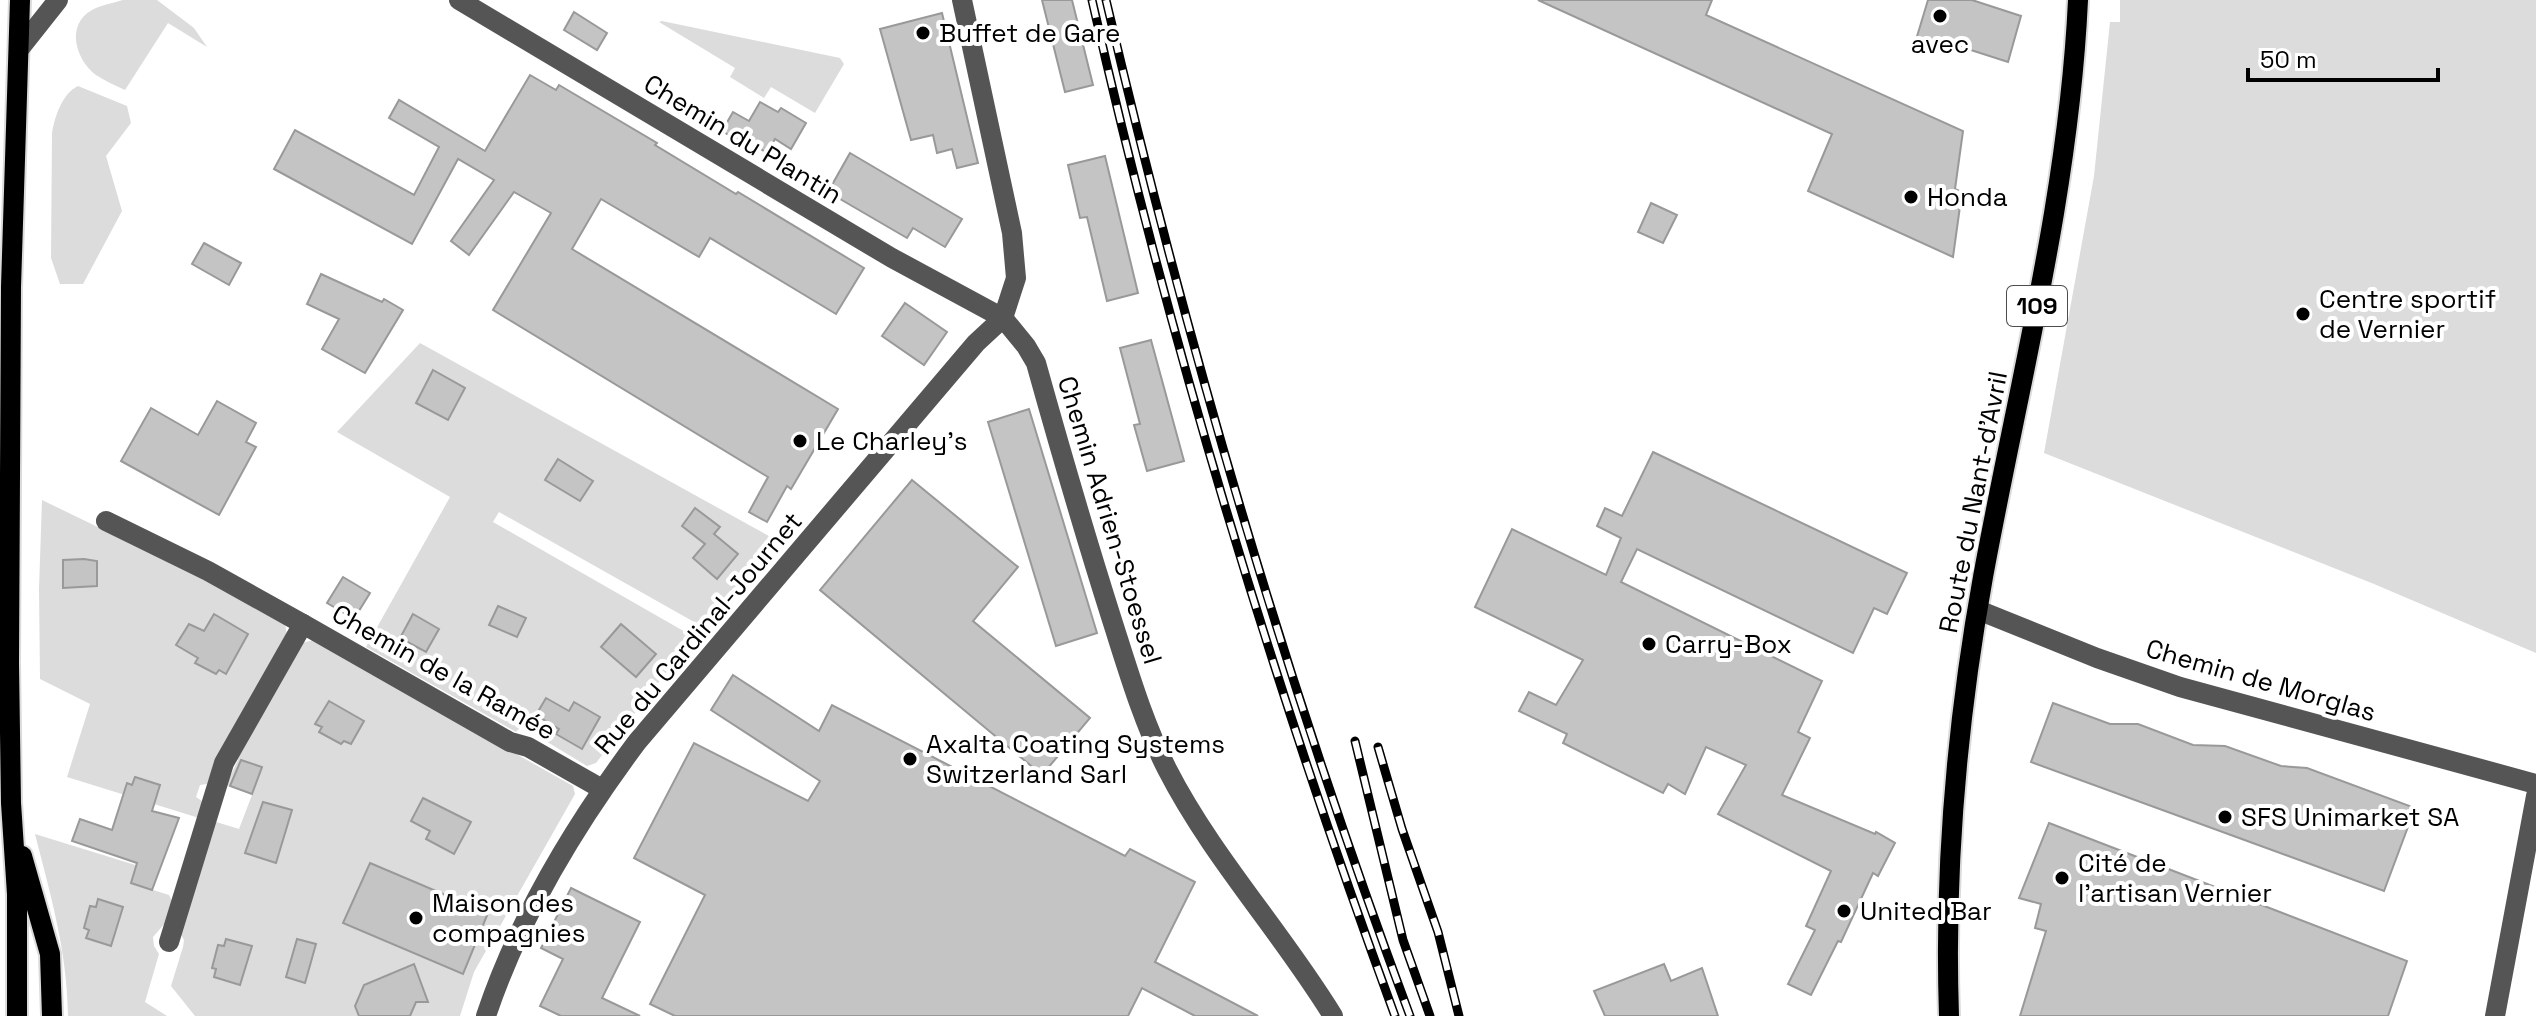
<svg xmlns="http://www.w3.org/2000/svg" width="2536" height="1016" font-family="'Space Grotesk',sans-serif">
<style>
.green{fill:#dcdcdc}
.building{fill:#c4c4c4;stroke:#999;stroke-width:2}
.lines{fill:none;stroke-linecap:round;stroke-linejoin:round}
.major-casing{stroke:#dbdbdb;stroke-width:24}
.minor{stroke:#555;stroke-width:20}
.major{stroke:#000;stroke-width:20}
.rail-casing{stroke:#000;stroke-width:9}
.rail{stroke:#fff;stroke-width:6;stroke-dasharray:18;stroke-linecap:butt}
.poi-dot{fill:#000;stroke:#fff;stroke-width:3}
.labels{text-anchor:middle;stroke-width:8;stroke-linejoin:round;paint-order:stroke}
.shield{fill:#fff;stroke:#4c4c4c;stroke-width:2}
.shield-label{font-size:24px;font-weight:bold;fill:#000}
.poi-label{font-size:26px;fill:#000;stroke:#fff;text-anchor:start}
.street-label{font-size:26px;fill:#000;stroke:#fff}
</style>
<rect width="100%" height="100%" fill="#fff"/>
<g class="green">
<path d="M 123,0 L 157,0 L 194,28 L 207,47 L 168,23 L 125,90 C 116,86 105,81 96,75 C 76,60 65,25 92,10 C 101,5 113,3 123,0 Z"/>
<polygon points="2120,0 2536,0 2536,653 2374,584 2044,453 2094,176 2110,22 2120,22"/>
<polygon points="662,21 840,58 844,64 815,113 771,87 764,98 730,77 735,68 659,22"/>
<path d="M 78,86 L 127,106 L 131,123 L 106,156 L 122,211 L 83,284 L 60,284 L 51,258 L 52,133 C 55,116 62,94 78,86 Z"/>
<polygon points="420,343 778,541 703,627 499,512 493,522 694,637 596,763 587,766 521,726 516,732 366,647 450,497 337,432"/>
<polygon points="42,500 201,577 285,623 287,636 214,765 207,784 200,785 196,797 202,801 199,818 67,777 90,704 40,679 39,589"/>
<polygon points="314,640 573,786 575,794 474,972 460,1016 195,1016 171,986 183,947 184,940 179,931 213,821 239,829 252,795 226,785 238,760 236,759 301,643"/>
<path d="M 35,834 L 158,872 L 153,890 L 169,895 L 172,901 L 166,922 L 153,937 L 154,946 L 159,954 L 145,1002 L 167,1016 L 68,1016 C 67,950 51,897 35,834 Z"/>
</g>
<g class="building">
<polygon points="1042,0 1072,0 1093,85 1065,92"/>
<polygon points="1538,0 1712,0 1706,15 1963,131 1955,189 1962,192 1953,257 1808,191 1832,134"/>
<polygon points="1928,0 1972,0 2021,16 2008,62 1946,42 1943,52 1915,43"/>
<polygon points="574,12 607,33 597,50 564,30"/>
<polygon points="942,13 978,163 957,168 952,149 937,153 933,135 911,140 880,29"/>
<polygon points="530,75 556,90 559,85 657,143 655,145 736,194 738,192 864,268 836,314 710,238 699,257 601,199 572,249 838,409 791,489 787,486 767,522 749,512 768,477 493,310 551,213 514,192 469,255 451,241 494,180 458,159 412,244 274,169 295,130 414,195 439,147 389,118 399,100 485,151"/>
<polygon points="760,102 778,112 781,108 806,123 791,149 775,139 767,153 759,148 756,152 722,131 733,112 749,121"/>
<polygon points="850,153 962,219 945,247 913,228 907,238 828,192"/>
<polygon points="1105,156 1138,293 1107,301 1087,217 1080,218 1068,165"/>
<polygon points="1651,203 1677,215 1663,243 1638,232"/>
<polygon points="204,243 241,263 229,285 192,264"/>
<polygon points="321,274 382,302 384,299 403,310 365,373 322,349 339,319 307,304"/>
<polygon points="905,303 947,332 924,365 882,336"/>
<polygon points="1151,340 1184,461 1147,471 1134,425 1140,424 1120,348"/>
<polygon points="433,370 465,388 448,420 416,403"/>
<polygon points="217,401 256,423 246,442 256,447 219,515 121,461 151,408 198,435"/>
<polygon points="1029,409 1097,633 1056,646 988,422"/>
<polygon points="1653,452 1907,573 1887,614 1874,608 1853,653 1637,549 1621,582 1822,681 1798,732 1810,738 1782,795 1875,834 1876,832 1895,843 1878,876 1873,873 1841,942 1838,941 1811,995 1788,984 1815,930 1806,926 1831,871 1718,814 1746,765 1706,747 1685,794 1668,784 1663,793 1563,743 1567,734 1519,711 1529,692 1556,705 1583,660 1475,607 1512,529 1606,575 1621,538 1597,526 1605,508 1622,516"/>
<polygon points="558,459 593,481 580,501 545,480"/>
<polygon points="912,480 1018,567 973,621 1090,718 1042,775 820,590"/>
<polygon points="695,508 720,527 714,534 738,554 717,579 693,558 705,544 682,526"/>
<polygon points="84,559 97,561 97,586 63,588 63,560"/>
<polygon points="343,577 370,593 354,619 327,603"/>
<polygon points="498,606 526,618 517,637 489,625"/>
<polygon points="214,614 248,634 226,674 219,670 216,674 195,663 198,658 176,645 189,624 204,631"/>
<polygon points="413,614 439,629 426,652 400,638"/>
<polygon points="621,624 656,654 636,677 601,647"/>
<polygon points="733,675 819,731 832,705 1125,856 1130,849 1195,882 1155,962 1258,1016 1195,1016 1142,988 1128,1016 675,1016 650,1004 705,895 634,858 694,743 808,801 820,781 711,710"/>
<polygon points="546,698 569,711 574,702 600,717 582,749 556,734 559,729 536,715"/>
<polygon points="329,701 364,721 351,744 344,741 341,744 319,732 322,727 315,724"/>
<polygon points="2053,703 2110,724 2138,724 2193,745 2225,746 2281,766 2307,768 2415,808 2384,891 2031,762"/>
<polygon points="241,760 262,767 252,794 230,786"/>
<polygon points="135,777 160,785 152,811 179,818 152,890 131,883 137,863 72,841 80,819 112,830 127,783 132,785"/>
<polygon points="423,798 471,822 454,854 426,839 430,831 411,821"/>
<polygon points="263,802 292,810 276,863 245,853"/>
<polygon points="2049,823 2407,961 2388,1016 2020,1016 2046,931 2035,928 2041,904 2019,898"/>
<polygon points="370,863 488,913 463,974 343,923"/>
<polygon points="571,888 640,922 602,998 640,1016 561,1016 540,1006 563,959 541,948"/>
<polygon points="98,899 123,907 111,946 86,938 89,930 84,928 90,906 96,907"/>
<polygon points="226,939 252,946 240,985 214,977 216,969 212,968 218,945 224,946"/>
<polygon points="297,939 316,944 305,983 286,977"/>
<polygon points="414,964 428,1002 416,1002 410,1016 359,1016 355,1006 364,985"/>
<polygon points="1664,964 1671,981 1702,968 1718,1016 1605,1016 1594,991"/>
</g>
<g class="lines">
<defs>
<g id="major">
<polyline points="22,856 50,954 52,1016"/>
<polyline points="17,1016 17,894 11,803 9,663 11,287 20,0"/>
<path d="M 1949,1016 C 1944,870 1957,721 1983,577 C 2018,386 2069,195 2078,0"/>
</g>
</defs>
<use href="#major" class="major-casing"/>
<g class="minor">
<path d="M 459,0 L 892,258 L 1003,318 L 1026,346 L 1036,363 C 1060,449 1085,535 1112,620 C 1128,670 1143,722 1167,769 C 1212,857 1281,931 1333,1016"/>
<polyline points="20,48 58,0"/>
<polyline points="106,521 208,571 303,624"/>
<polyline points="1978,610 2097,658 2180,687 2536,784"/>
<polyline points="169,942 224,763 303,624 510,742 528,747 602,789"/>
<path d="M 486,1016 C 519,917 575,825 637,742 L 976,343 L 1003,318 L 1016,278 L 1012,233 L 962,0"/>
<polyline points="2495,1016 2536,796"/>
</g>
<use href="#major" class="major"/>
<defs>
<g id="rail">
<path d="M 1092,0 C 1170,345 1273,684 1395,1016"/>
<path d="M 1106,0 C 1187,345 1286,684 1410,1016"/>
<polyline points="1355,741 1403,940 1430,1016"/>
<polyline points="1378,747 1402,829 1438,932 1459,1016"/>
</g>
</defs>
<use href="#rail" class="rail-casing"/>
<use href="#rail" class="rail"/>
</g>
<g class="poi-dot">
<circle cx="1940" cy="16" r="8"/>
<circle cx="923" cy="33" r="8"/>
<circle cx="1911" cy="197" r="8"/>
<circle cx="2303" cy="314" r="8"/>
<circle cx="800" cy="441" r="8"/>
<circle cx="1649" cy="644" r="8"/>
<circle cx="910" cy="759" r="8"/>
<circle cx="2225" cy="817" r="8"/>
<circle cx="2062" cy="878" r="8"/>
<circle cx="1844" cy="911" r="8"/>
<circle cx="416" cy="918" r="8"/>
</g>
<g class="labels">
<rect class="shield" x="2007" y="286" width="60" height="40" rx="6"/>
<g class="shield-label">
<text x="2037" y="314">109</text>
</g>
<g class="poi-label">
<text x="939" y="42">Buffet de Gare</text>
<text x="1940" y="53" text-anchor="middle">avec</text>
<text x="1927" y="206">Honda</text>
<text x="2319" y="308">Centre sportif<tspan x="2319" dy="30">de Vernier</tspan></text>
<text x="816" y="450">Le Charley's</text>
<text x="1665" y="653">Carry-Box</text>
<text x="926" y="753">Axalta Coating Systems<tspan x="926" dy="30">Switzerland Sarl</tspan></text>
<text x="2241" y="826">SFS Unimarket SA</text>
<text x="2078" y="872">Cité de<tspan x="2078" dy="30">l'artisan Vernier</tspan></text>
<text x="432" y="912">Maison des<tspan x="432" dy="30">compagnies</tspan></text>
<text x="1860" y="920">United Bar</text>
</g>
<g class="street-label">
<text transform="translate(743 139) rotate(31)" y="9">Chemin du Plantin</text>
<text transform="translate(1973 502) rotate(-79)" y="9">Route du Nant-d'Avril</text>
<text transform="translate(1110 520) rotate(73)" y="9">Chemin Adrien-Stoessel</text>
<text transform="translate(698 633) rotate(-50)" y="9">Rue du Cardinal-Journet</text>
<text transform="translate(444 672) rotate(29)" y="9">Chemin de la Ramée</text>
<text transform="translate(2261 680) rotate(16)" y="9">Chemin de Morglas</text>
</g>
</g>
<path d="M2248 68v12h190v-12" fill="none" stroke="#000000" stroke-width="4"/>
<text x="2260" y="68" font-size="24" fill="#000000" stroke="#ffffff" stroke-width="6" paint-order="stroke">50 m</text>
</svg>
